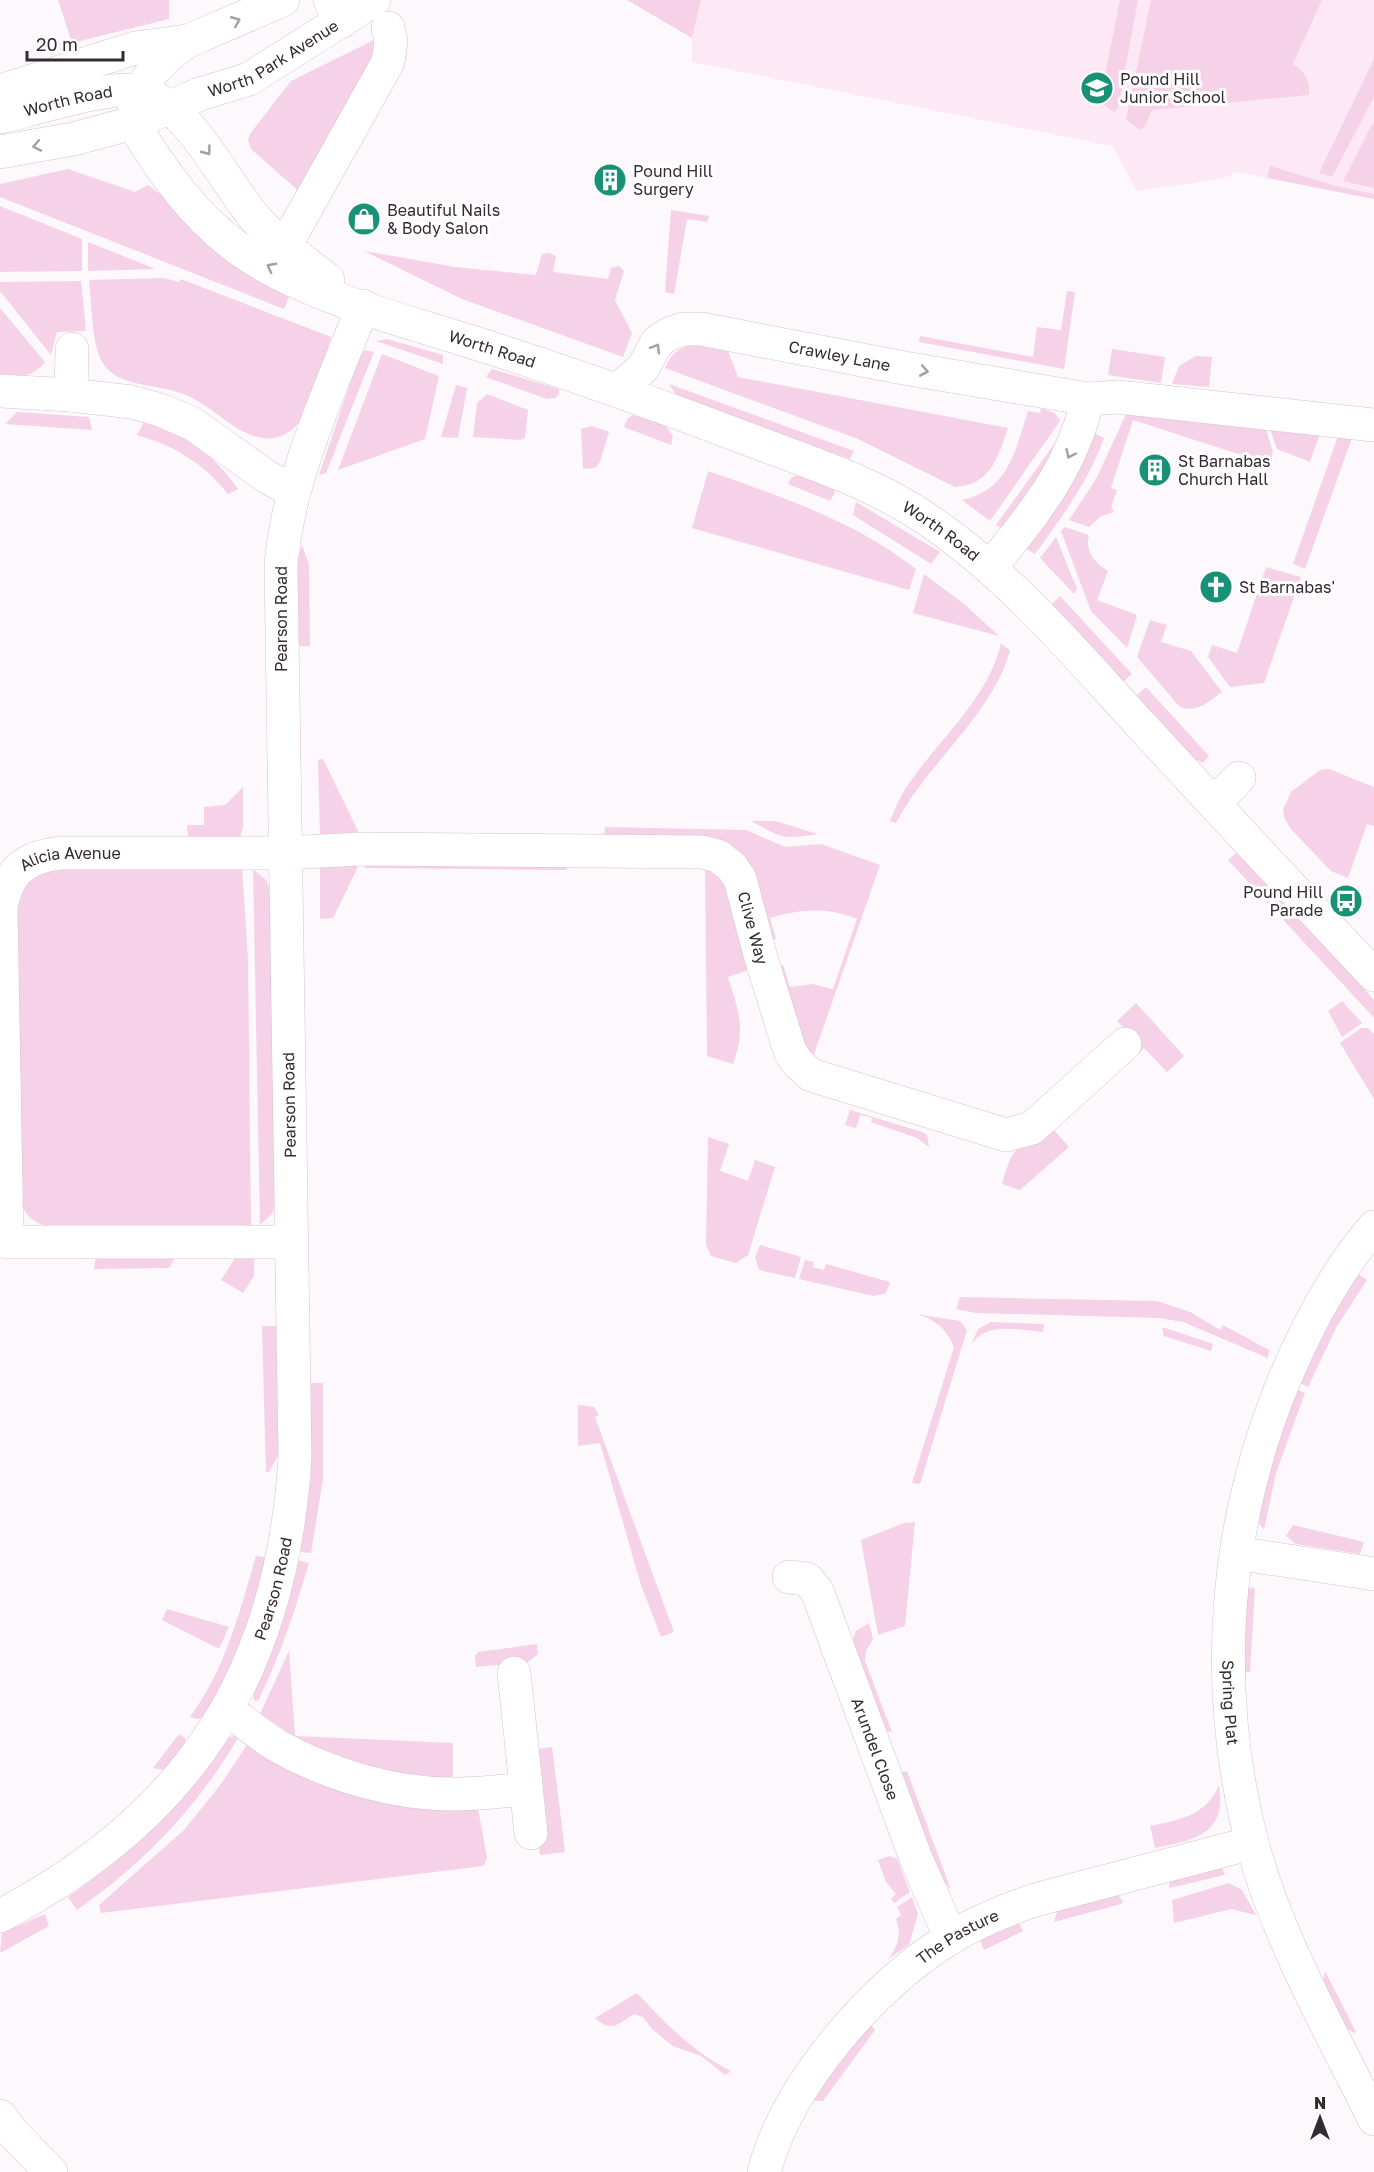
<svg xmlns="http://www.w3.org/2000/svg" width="1374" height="2172" font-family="'Golos Text',sans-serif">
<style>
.built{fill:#fde9f5}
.green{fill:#f5d2e7}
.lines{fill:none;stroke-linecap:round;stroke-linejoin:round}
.minor-casing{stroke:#d9c0cf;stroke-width:34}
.major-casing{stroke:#d9c0cf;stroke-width:34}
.minor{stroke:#fff;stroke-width:33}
.major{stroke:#fff;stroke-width:33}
.oneway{stroke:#a49fa2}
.labels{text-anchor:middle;stroke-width:6;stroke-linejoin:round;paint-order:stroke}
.street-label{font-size:16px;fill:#342a30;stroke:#fff}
.poi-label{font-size:16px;fill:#342a30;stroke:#fff;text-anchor:start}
</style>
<rect width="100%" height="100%" fill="#fdf8fb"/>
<polygon class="built" points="701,0 1374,0 1374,199 1237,172 1221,179 1137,191 1112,146 692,62 692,38"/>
<g class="green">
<polygon points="58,0 169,0 169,19 72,43"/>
<polygon points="627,0 701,0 692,38"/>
<polygon points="1120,0 1138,0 1118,108 1113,112 1100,101"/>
<path d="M 1151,0 L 1322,0 L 1293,64 C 1305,72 1310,80 1309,95 L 1152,110 L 1144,128 L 1139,129 L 1126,120 Z"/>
<polygon points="378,38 378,48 301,193 251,149 248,141 250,134 291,81"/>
<polygon points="1374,59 1374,97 1332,177 1319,173"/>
<polygon points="1374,121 1374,188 1343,181"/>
<polygon points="1270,166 1336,186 1374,194 1374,199 1267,178"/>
<path d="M 68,169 L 135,192 L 148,185 C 177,205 196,232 221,256 C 241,274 265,285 289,297 L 284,309 L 0,197 L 0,184 Z"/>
<polygon points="0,206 82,239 82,271 0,272"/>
<polygon points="671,210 709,216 707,222 687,219 674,294 665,292"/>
<polygon points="88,242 156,269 88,271"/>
<polygon points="364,251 455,267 536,275 542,254 549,253 556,256 553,272 608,279 611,268 619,266 624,271 615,300 632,333 623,357 462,299"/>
<path d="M 164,278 L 179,282 L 181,279 L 331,337 C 319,379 306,464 242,431 C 220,419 205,401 180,393 C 157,384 120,387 104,365 C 91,347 92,303 89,280 Z"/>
<polygon points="81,281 86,331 57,332 51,355 0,291 0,282"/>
<polygon points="1067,291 1075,292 1064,369 919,342 920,336 1033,357 1037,327 1061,330"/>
<path d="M 0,308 L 45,362 C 34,377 18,378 0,375 Z"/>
<polygon points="387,339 443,355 443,364 376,341"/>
<path d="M 725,343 L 738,377 L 1008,428 C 998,458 990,485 955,487 L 858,439 L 665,368 C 676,340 699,345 725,343 Z"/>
<polygon points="1112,349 1165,357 1161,383 1108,375"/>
<polygon points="365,350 374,352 326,473 319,475 358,360"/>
<polygon points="382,354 439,376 425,439 338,470"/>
<polygon points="1196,356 1212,357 1209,387 1172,384 1179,366"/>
<polygon points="492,369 559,389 559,394 555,398 547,399 486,377"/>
<polygon points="669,384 854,451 850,459 677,396"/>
<polygon points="456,385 467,388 458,438 441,437"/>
<polygon points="487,394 528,410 525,438 520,440 473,437 477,403"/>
<path d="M 1041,408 L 1055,413 L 1060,421 L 990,521 L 962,500 C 1009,490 1015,451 1028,411 L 1040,413 Z"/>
<polygon points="17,412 89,417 92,430 5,424"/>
<polygon points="1127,412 1266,429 1273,452 1269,464 1133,420 1111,488 1117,490 1111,507 1114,512 1100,517 1089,527 1069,520 1096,479"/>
<polygon points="633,415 665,425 673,436 671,445 624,427 628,418"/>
<path d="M 144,422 C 186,435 213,453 238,489 L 228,494 C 203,463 175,446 137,435 Z"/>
<polygon points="592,426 609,432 600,462 595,468 583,469 581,429"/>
<polygon points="1270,429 1320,434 1310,462 1277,449"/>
<path d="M 1094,433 L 1104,438 C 1088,482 1062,517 1035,554 L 1025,548 Z"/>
<polygon points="1060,436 1065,441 1003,529 996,525"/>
<polygon points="1338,436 1352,438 1305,569 1293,564"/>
<path d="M 708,471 C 781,496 854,521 916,569 L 909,590 L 692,528 Z"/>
<polygon points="803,474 834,489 835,493 830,501 788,484 792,477"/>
<polygon points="856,502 940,552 931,564 853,515"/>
<path d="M 1065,527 L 1089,535 C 1085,552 1094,562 1108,571 L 1097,600 L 1137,615 L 1127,648 L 1091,611 L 1061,531 Z"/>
<polygon points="1056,537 1077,589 1074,594 1040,558"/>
<polygon points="302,545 309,565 310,646 297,646 297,562"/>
<polygon points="1266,567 1301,577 1264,683 1230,687 1208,657 1212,645 1237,653"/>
<polygon points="924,574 964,604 999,636 913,613"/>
<polygon points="1060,596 1132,674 1123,682 1051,605"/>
<path d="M 1150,620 L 1167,625 L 1161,642 L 1191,651 L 1222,692 C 1208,702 1198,713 1180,707 L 1137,657 Z"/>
<path d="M 1001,643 L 1010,651 C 990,718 928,762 896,823 L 890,821 C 895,810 899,798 906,788 C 938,739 987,702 1001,643 Z"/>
<polygon points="1146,687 1209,756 1203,763 1190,757 1137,695"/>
<polygon points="323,759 358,831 358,838 320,835 318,760"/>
<polygon points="1329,769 1374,787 1374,826 1367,824 1348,878 1331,871 1290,828 1285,819 1283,810 1291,792 1320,770"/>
<polygon points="243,787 243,827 240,838 188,838 187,825 204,825 204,807 225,805"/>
<path d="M 751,821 L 775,821 L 818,834 C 782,840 782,838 751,821 Z"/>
<path d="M 605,827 L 746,830 L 785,847 L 821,844 L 880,865 L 812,1060 L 807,1055 L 781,966 L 783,965 L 790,987 L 812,984 L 833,989 L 857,919 C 827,907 801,909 770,918 L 776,939 L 772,940 L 749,870 L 604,835 Z"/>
<polygon points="1238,852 1374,1000 1374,1018 1228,860"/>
<polygon points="357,862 357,869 333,918 320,919 320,866"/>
<polygon points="566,862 567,870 365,868 365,863"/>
<path d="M 60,865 L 242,868 L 248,959 L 251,1226 L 46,1226 C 30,1221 25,1214 19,1199 L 17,893 L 28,880 Z"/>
<path d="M 705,865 L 727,884 L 752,969 L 728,977 C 739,1012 746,1029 733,1064 L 707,1056 Z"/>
<polygon points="253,869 267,881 270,892 275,1205 272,1214 260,1225"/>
<polygon points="1342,1001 1362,1023 1342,1037 1328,1011"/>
<polygon points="1136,1003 1184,1056 1167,1072 1144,1048 1139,1053 1118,1032 1123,1027 1117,1021"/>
<polygon points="1361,1028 1368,1028 1374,1034 1374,1099 1340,1043"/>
<polygon points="850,1110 922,1132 927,1135 929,1147 917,1138 871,1122 872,1118 860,1115 856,1128 845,1125"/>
<path d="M 1053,1129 L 1069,1147 L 1020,1190 L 1002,1184 C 1013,1144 1017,1146 1053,1129 Z"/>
<polygon points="708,1137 729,1144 720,1171 748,1181 755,1160 775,1167 748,1255 736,1263 711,1256 706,1245"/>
<polygon points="760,1245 801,1257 795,1278 759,1270 755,1257"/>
<polygon points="177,1254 169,1268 94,1269 96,1255"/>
<polygon points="237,1255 254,1258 254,1276 243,1293 221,1280"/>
<polygon points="805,1260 814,1262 813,1267 824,1270 826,1264 890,1282 886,1293 874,1296 799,1279"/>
<polygon points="1357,1273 1367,1280 1337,1326 1308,1387 1297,1382 1316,1343"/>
<polygon points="960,1297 1157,1301 1190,1312 1220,1330 1223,1325 1269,1350 1268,1358 1183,1322 1160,1318 976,1313 956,1309"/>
<path d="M 916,1314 L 960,1321 L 967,1330 L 920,1484 L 912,1483 L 954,1347 C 945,1327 936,1320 916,1314 Z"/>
<path d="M 991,1322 L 1044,1324 L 1043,1332 C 1020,1330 985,1321 971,1345 L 978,1329 Z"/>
<polygon points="262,1326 277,1326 279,1454 269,1472 266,1472"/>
<polygon points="1162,1327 1213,1344 1211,1351 1164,1336"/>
<polygon points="310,1383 323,1383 323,1479 311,1553 299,1552 311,1479"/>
<polygon points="1294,1388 1305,1393 1276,1473 1264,1530 1259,1523 1258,1508"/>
<polygon points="578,1405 594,1407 599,1415 595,1417 674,1632 661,1637 641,1585 600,1443 578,1446"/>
<polygon points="915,1522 905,1626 878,1635 861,1540 904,1523"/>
<polygon points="1293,1525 1364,1542 1360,1554 1296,1544 1286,1536"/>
<path d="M 256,1556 L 272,1558 L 259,1606 L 207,1715 L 198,1719 L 190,1717 C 225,1670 240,1611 256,1556 Z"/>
<path d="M 296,1560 L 309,1563 C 295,1611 280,1656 258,1701 L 254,1700 L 253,1691 Z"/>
<polygon points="1243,1587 1255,1588 1250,1672 1239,1672"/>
<polygon points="167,1609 229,1627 219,1649 162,1620"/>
<polygon points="869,1623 873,1639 866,1651 865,1661 892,1732 882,1731 851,1644 856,1631"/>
<polygon points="537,1644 538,1654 528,1662 476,1667 475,1656 478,1652"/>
<path d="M 289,1651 L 295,1736 L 453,1743 L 453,1778 L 449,1781 C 405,1775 356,1768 315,1748 C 295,1738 278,1725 260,1714 Z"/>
<polygon points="179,1734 185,1738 186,1744 165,1770 153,1768"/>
<path d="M 238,1735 L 239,1736 C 198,1807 144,1863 77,1910 L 68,1897 C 131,1854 177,1796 227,1738 Z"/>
<polygon points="248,1743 478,1809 487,1858 483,1866 101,1913 99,1905 184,1830 221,1784"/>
<polygon points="552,1747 565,1852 540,1855 538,1842 545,1841 547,1838 538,1749"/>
<polygon points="907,1771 951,1890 943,1880 898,1773"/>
<path d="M 1219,1785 C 1227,1834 1195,1840 1155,1848 L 1150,1826 C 1179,1820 1206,1816 1219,1785 Z"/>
<polygon points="889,1856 897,1859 910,1892 894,1903 891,1899 896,1894 886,1882 878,1860"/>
<polygon points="1222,1868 1225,1875 1169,1888 1170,1877"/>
<polygon points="1229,1883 1242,1890 1256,1915 1231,1909 1174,1923 1172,1900"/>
<polygon points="1117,1893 1123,1902 1121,1904 1054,1922 1058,1909"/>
<path d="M 912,1897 L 918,1914 L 909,1945 L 888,1959 C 898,1947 902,1934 896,1919 L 901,1915 L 897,1907 Z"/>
<polygon points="45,1914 49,1926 0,1953 2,1933"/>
<polygon points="1018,1921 1023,1931 984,1950 979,1938"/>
<polygon points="1325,1971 1356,2032 1354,2033 1343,2026 1322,1986"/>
<path d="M 637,1993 C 664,2022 695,2054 731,2071 L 725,2075 L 701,2056 L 673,2046 L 652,2029 L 643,2017 L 634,2014 C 618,2024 612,2033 595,2018 Z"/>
<polygon points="868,2020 875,2030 823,2101 808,2101"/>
</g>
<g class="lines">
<defs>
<g id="minor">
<polyline points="330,0 341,22"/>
<path id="s1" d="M 188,41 C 157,62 135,85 133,123 C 162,172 196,219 243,252 C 304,294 389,316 459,338 C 556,368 651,402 745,438 C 803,460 863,479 916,512 C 1004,568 1071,649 1141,725 C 1218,809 1296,892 1374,975"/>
<path id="s2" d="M 0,117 C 31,110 112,84 139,91 C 191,107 222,179 255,218 C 275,242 304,261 328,280"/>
<polyline points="285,246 388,62 391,41 388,28"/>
<polyline points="72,349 71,395 132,402 163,411 193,424 267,477 293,491"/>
<path id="s3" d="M 617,390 L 643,368 L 657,342 L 669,334 L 683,329 L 701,329 L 904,368 L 1088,399 L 1118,397 L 1374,425"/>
<polyline points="0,391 71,395"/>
<path d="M 990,568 C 1035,512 1071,470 1088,399"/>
<polyline points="1214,803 1239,778"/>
<path id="s4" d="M 1374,1227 C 1335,1272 1306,1328 1283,1383 C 1223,1530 1212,1689 1252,1843 C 1278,1940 1330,2029 1374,2119"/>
<path id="s5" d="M 291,1242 L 7,1242 L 1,908 C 7,871 26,856 62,853 L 284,853 L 361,849 L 702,852 L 718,856 L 732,867 L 740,879 L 761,958 L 790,1051 L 796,1061 L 811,1075 L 1006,1135 L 1032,1128 L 1125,1044"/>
<polyline points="1236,1553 1374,1574"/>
<path id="s6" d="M 789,1577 L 807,1579 L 817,1591 L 917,1861 L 951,1938"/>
<polyline points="514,1673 531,1833"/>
<path d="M 228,1710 C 244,1721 259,1735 276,1745 C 328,1775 397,1795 457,1794 C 480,1794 503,1791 526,1789"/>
<path id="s7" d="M 0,1916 C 191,1816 282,1672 295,1457 L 281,567 C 287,480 331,388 363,306"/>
<polyline points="0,2116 13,2133 51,2172"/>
<path id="s8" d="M 764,2172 C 788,2082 874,1985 952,1937 C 978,1921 1006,1910 1035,1900 L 1252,1843"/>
</g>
<g id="major">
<polyline points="0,91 135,48 188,41 283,0"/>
<path id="s9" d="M 0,152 L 73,139 L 133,123 L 200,94 L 249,79 L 374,0"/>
</g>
</defs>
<use href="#minor" class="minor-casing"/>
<use href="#major" class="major-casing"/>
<use href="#minor" class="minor"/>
<use href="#major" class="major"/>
</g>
<defs><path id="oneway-chevron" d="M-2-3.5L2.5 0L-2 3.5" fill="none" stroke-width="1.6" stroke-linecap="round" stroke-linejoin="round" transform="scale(1.5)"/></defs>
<g class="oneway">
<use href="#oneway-chevron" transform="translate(236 21) rotate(-22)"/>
<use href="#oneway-chevron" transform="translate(37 146) rotate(169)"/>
<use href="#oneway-chevron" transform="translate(207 151) rotate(53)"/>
<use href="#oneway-chevron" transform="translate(271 267) rotate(-152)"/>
<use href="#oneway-chevron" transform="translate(656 348) rotate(-58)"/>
<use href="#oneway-chevron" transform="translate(924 371) rotate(10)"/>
<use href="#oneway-chevron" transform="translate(1070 454) rotate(115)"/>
</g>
<defs>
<symbol id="school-disc" viewBox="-11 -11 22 22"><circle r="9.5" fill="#199176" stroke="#fff"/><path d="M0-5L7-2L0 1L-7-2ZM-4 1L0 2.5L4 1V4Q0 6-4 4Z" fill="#fff"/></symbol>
<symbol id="building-disc" viewBox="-11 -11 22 22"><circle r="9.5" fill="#199176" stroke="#fff"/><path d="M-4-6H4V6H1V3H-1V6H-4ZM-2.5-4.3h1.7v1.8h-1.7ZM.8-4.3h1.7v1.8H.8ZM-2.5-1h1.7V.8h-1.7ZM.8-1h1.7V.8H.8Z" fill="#fff"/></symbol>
<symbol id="shop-disc" viewBox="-11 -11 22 22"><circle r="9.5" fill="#199176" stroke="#fff"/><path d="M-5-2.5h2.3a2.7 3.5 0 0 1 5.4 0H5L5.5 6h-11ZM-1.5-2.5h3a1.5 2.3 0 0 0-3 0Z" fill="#fff"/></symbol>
<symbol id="church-disc" viewBox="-11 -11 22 22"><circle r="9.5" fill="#199176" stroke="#fff"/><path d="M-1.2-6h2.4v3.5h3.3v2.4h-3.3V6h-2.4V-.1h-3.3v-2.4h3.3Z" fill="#fff"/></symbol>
<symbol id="bus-disc" viewBox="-11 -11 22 22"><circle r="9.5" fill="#199176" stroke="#fff"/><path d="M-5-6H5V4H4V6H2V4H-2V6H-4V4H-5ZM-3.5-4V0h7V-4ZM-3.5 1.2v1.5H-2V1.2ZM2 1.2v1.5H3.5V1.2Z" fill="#fff"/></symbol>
</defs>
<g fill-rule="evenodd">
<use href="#school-disc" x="1078" y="69" width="38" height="38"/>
<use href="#building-disc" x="591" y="161" width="38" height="38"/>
<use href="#shop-disc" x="345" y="200" width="38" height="38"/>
<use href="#building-disc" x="1136" y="451" width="38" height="38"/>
<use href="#church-disc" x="1197" y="568" width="38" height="38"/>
<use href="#bus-disc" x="1327" y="882" width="38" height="38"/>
</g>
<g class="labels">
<g class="street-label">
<text dy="6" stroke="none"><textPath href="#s9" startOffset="291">Worth Park Avenue</textPath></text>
<text dy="6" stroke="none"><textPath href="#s2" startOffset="70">Worth Road</textPath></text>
<text dy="6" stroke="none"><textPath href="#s1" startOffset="542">Worth Road</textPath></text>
<text dy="6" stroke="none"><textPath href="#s3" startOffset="252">Crawley Lane</textPath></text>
<text dy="6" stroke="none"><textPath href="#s1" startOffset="1028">Worth Road</textPath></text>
<text transform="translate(281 619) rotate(-90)" y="6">Pearson Road</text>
<text dy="6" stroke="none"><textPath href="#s5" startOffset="716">Alicia Avenue</textPath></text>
<text dy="6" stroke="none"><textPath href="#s5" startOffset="1448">Clive Way</textPath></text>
<text transform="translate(289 1105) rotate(-91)" y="6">Pearson Road</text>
<text dy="6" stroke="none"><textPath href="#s7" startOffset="441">Pearson Road</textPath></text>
<text dy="6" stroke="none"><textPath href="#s4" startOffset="508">Spring Plat</textPath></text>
<text dy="6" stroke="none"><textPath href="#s6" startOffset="202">Arundel Close</textPath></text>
<text dy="6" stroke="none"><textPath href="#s8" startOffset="312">The Pasture</textPath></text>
</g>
<g class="poi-label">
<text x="1120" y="85">Pound Hill<tspan x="1120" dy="18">Junior School</tspan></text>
<text x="633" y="177">Pound Hill<tspan x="633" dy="18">Surgery</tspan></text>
<text x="387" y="216">Beautiful Nails<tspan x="387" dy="18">&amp; Body Salon</tspan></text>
<text x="1178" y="467">St Barnabas<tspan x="1178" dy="18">Church Hall</tspan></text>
<text x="1239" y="593">St Barnabas'</text>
<text x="1323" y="898" text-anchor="end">Pound Hill<tspan x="1323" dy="18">Parade</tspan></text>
</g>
</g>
<g transform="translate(1320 2118)" stroke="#ffffff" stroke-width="4.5" paint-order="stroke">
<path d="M0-4.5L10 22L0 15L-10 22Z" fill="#342a30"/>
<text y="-9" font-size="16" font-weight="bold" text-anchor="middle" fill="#342a30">N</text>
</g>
<path d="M27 51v9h96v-9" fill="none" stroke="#342a30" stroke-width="3"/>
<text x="36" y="51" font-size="18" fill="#342a30" stroke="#ffffff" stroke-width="4.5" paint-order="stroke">20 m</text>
</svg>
